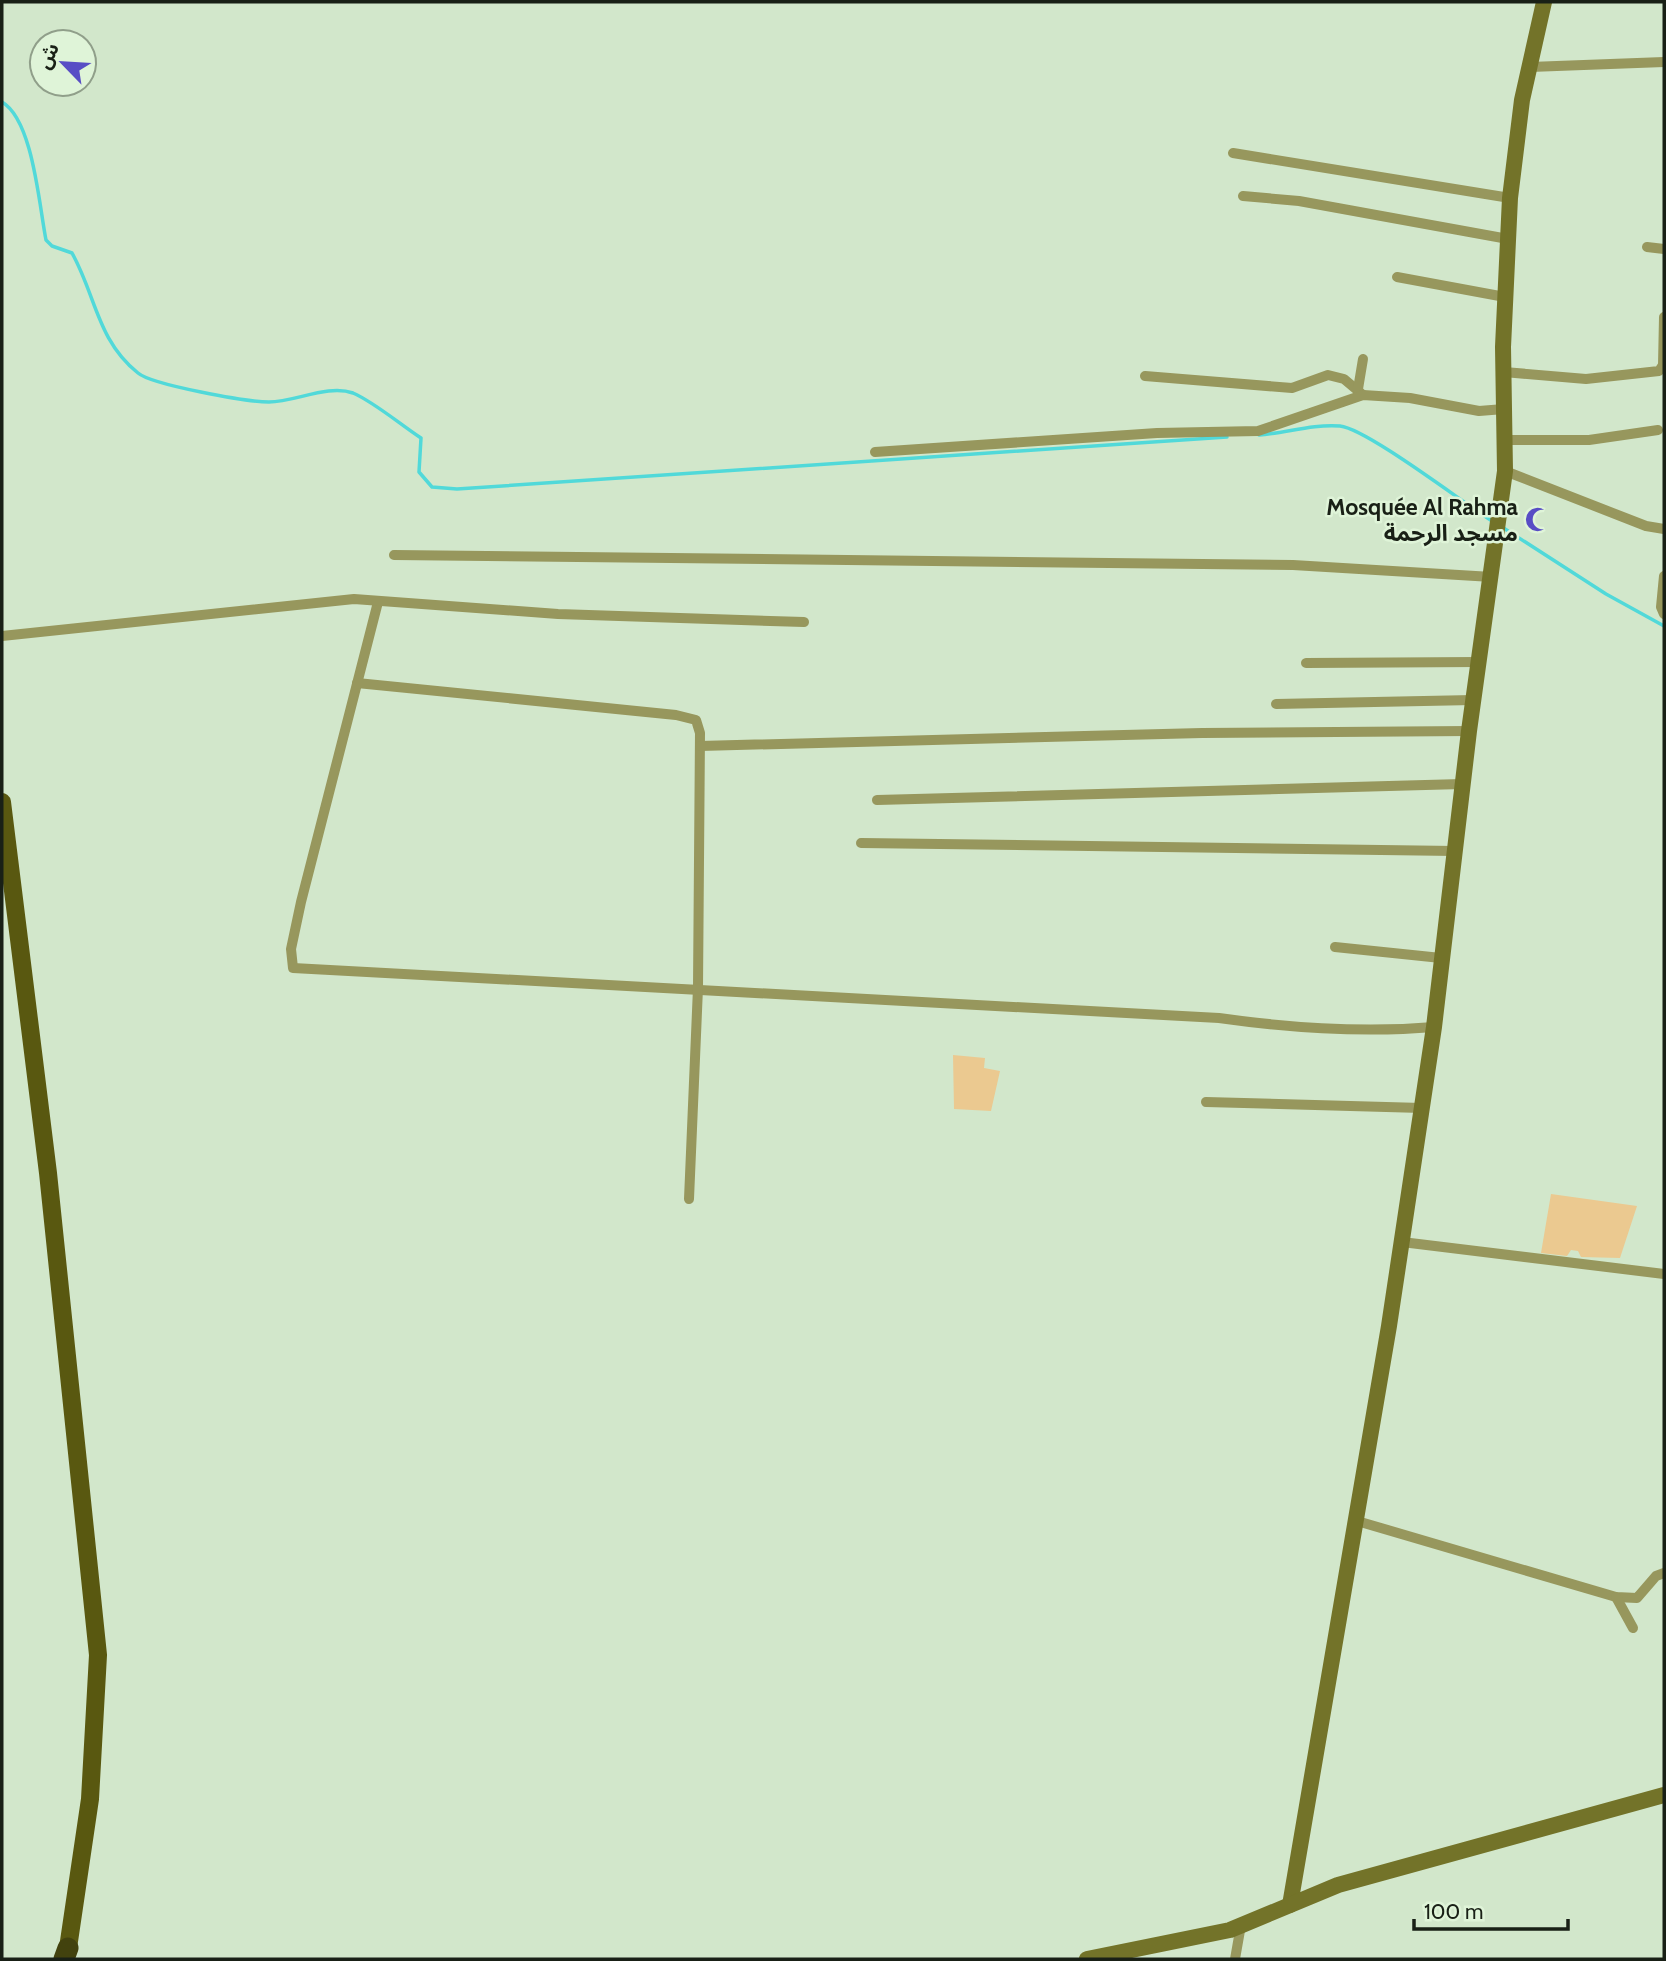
<svg xmlns="http://www.w3.org/2000/svg" width="1666" height="1961" font-family="Cabin,'Noto Sans Arabic',sans-serif">
<style>
.green{fill:#ebc990}
.lines{fill:none;stroke-linecap:round;stroke-linejoin:round}
.stream{stroke:#51d9d9;stroke-width:3.5}
.street{stroke:#97975d;stroke-width:10}
.secondary{stroke:#737329;stroke-width:16}
.primary{stroke:#595810;stroke-width:18}
.highway{stroke:#42420e;stroke-width:21}
.labels{text-anchor:middle;stroke-width:5;stroke-linejoin:round;paint-order:stroke}
.poi-label{font-size:23px;font-weight:bold;fill:#192016;stroke:#dff4d8;text-anchor:end}
</style>
<rect width="100%" height="100%" fill="#d2e7cb"/>
<g class="green">
<polygon points="953,1055 985,1058 984,1068 1000,1071 991,1111 954,1109"/>
<polygon points="1551,1194 1637,1206 1620,1258 1581,1257 1578,1251 1571,1250 1567,1256 1541,1253"/>
</g>
<g class="lines">
<g class="stream">
<path d="M 2,102 C 33,120 39,205 46,240 L 52,246 L 72,253 C 96,296 97,340 138,373 C 152,385 248,402 269,402 C 295,402 328,384 353,393 C 374,402 401,425 421,438 L 419,472 L 432,487 L 457,489 L 1227,437"/>
<path d="M 1259,435 C 1287,433 1311,424 1340,426 C 1367,429 1462,502 1492,521"/>
<polyline points="1502,527 1606,594 1664,626"/>
</g>
<g class="street">
<polyline points="1530,67 1664,62"/>
<polyline points="1233,153 1510,198"/>
<polyline points="1243,196 1299,201 1508,239"/>
<polyline points="1647,247 1664,249"/>
<polyline points="1397,277 1505,297"/>
<polyline points="1504,372 1586,379 1659,371 1663,365 1664,317"/>
<polyline points="1145,376 1292,388 1328,375 1344,379 1363,395"/>
<polyline points="1358,389 1363,359"/>
<polyline points="1505,440 1589,440 1658,430"/>
<polyline points="875,452 1157,433 1258,431 1363,395 1410,398 1479,411 1504,409"/>
<polyline points="1505,471 1646,526 1664,529"/>
<polyline points="394,555 1293,565 1492,577"/>
<polyline points="1664,576 1661,607 1664,614"/>
<path d="M 378,602 L 301,902 L 291,949 L 293,968 L 1219,1018 C 1290,1028 1362,1033 1434,1027"/>
<polyline points="2,636 354,599 558,614 804,622"/>
<polyline points="1306,663 1478,662"/>
<polyline points="357,683 676,715 696,720 700,733 698,988 689,1199"/>
<polyline points="1276,704 1473,700"/>
<polyline points="700,746 1202,733 1469,731"/>
<polyline points="877,800 1462,784"/>
<polyline points="861,843 1455,851"/>
<polyline points="1335,947 1441,958"/>
<polyline points="1206,1102 1422,1108"/>
<polyline points="1402,1242 1664,1274"/>
<polyline points="1357,1521 1616,1597 1637,1598 1656,1576 1664,1573"/>
<polyline points="1616,1597 1633,1628"/>
<polyline points="1235,1959 1241,1925"/>
</g>
<g class="secondary">
<polyline points="1290,1905 1389,1326 1434,1027 1469,731 1505,471 1503,347 1510,198 1522,100 1544,2"/>
<polyline points="1087,1959 1230,1930 1338,1885 1664,1795"/>
</g>
<polyline class="primary" points="2,802 48,1173 98,1655 90,1799 68,1948"/>
<polyline class="highway" points="64,1959 68,1948"/>
</g>
<defs>
<symbol id="mosque-bare" viewBox="-9 -9 18 18"><path d="M3.5-4.9A6 6 0 1 0 3.5 4.9A5 5 0 1 1 3.5-4.9Z" fill="#584dc5" stroke="#dff4d8" stroke-width="2.5" paint-order="stroke"/></symbol>
</defs>
<g fill-rule="evenodd">
<use href="#mosque-bare" x="1520" y="502" width="35" height="35"/>
</g>
<g class="labels">
<g class="poi-label">
<text x="1518" y="515">Mosquée Al Rahma<tspan x="1518" dy="26">مسجد الرحمة</tspan></text>
</g>
</g>
<rect width="1666" height="1961" fill="none" stroke="#192016" stroke-width="7"/>
<g transform="translate(63 63) rotate(295)"><circle r="33" fill="#dff4d8" stroke="#909f8a" stroke-width="2"/>
<path d="M0-5L12 26L0 18L-12 26Z" fill="#584dc5"/>
<text y="-10" font-size="19" font-weight="bold" text-anchor="middle" fill="#192016">ش</text>
</g>
<path d="M1414 1919v10h154v-10" fill="none" stroke="#192016" stroke-width="3.5"/>
<text x="1424" y="1919" font-size="21" fill="#192016" stroke="#dff4d8" stroke-width="5" paint-order="stroke">100 m</text>
</svg>
